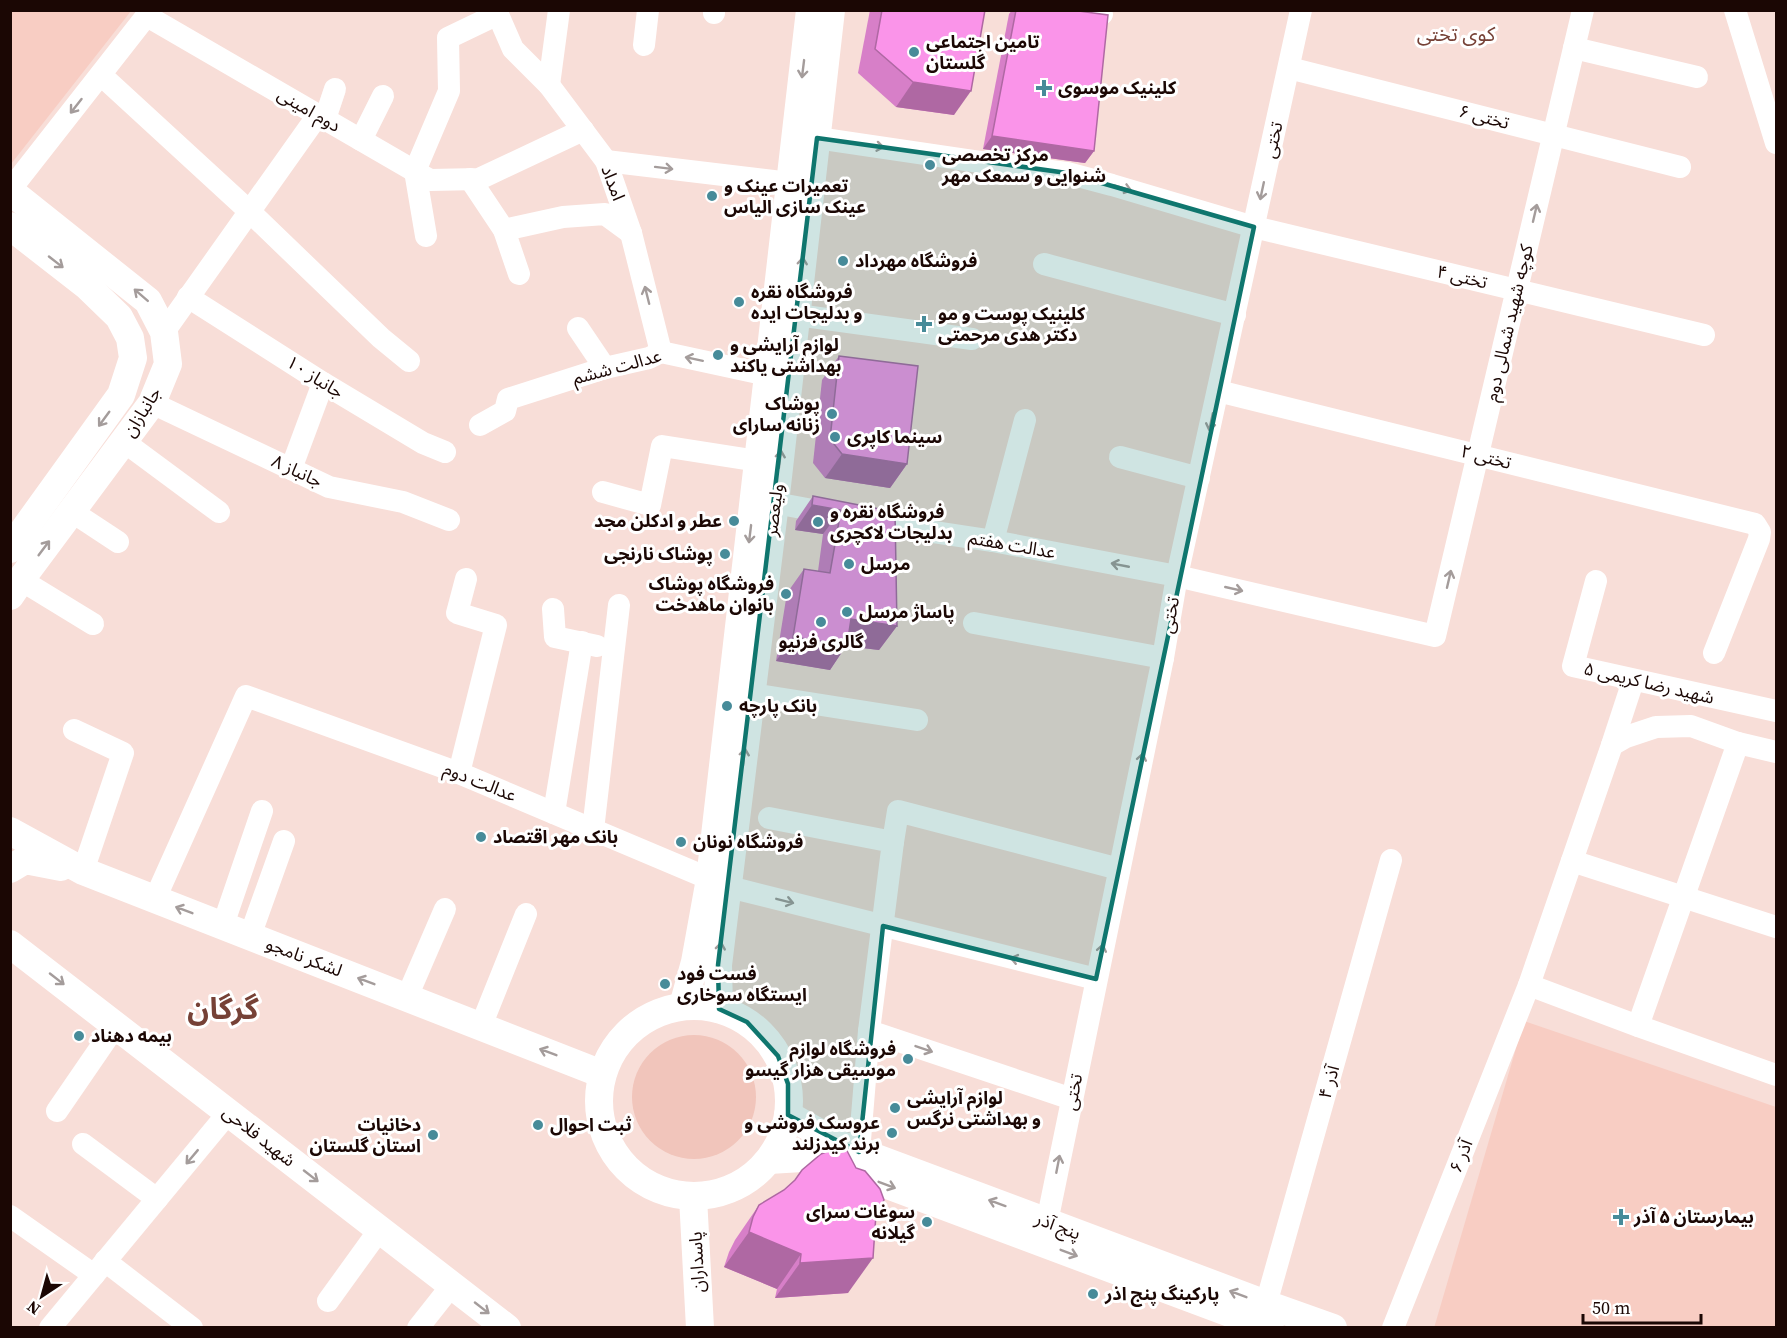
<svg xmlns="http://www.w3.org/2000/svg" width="1787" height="1338" font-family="'Source Serif 4','Noto Sans Arabic',serif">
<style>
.built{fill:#f8cdc3}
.green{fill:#f1c5bb}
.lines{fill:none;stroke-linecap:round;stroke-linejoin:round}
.minor{stroke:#fff;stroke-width:22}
.major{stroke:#fff;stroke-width:28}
.wall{fill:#d77fc8}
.shaded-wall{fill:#af68a3}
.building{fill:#fa94e9;stroke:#af68a3;stroke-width:1.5}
.oneway{stroke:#a49c9b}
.marked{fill:#0f766e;fill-opacity:0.2;stroke:#0f766e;stroke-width:4.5;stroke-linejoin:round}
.poi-dot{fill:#478b99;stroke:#fff;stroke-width:2}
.labels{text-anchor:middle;stroke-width:6;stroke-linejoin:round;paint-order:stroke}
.poi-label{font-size:18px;font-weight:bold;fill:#1b0704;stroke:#fff;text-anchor:start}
.street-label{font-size:18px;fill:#1b0704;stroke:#fff}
.neighbourhood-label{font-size:20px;fill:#764136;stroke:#fff}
.town-label{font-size:30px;font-weight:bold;fill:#764136;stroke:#fff}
</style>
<rect width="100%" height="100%" fill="#f8ded8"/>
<g class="built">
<polygon points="11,10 131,11 11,164 10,11"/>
<polygon points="1524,1021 1776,1107 1776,1327 1434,1328"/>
</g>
<circle class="green" cx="694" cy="1097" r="62"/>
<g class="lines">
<g class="minor">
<polyline points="496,10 513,49 549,85 606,161 631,233 661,352"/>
<polyline points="1064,10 1102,14"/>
<polyline points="1735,10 1776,143"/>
<polyline points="714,13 714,10"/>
<polyline points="147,16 430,180 479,179 583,130"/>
<polyline points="644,45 648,10"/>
<polyline points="1574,48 1697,77"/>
<polyline points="1289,68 1680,167"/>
<polyline points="101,75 249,211 381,338 409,361"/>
<polyline points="549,85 559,10"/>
<polyline points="325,119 335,89"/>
<polyline points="817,138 973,161 1067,173 1112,185 1254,227 1704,335"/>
<polyline points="361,140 383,96"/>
<polyline points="606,161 790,183"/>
<polyline points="470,179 504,230 519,274"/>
<polyline points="10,190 151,10"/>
<polyline points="504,230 563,217 605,214 631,233"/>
<polyline points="426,236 415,171 449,91 448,38 498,14"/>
<polyline points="1044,264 1235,315"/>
<polyline points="188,297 323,383 423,443 445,452"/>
<polyline points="797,315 972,339"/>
<polyline points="578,328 605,368"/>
<polyline points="164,332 318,115"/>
<polyline points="1218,391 1755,524 1760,532 1759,539 1714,653"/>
<polyline points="152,403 329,487 403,502 449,520"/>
<polyline points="480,425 505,411 508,399 605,368 649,358 661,352 768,375"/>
<polyline points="123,441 219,512"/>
<polyline points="1120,457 1199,478"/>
<polyline points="291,469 323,383"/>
<polyline points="603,492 650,505 662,446 758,461"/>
<polyline points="775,503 914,529 993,541 1177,576 1435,636 1583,10"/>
<polyline points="71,511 118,542"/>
<polyline points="993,541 1025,420"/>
<polyline points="21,580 93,624"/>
<polyline points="1596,581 1573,666 1776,711"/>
<polyline points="553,609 555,637 597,646"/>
<polyline points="974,623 1163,658"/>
<polyline points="752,694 917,720"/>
<polyline points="74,730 123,753 83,871"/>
<polyline points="1738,743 1776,752"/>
<polyline points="1612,745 1633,681"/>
<polyline points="459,773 496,625 457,613 466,579"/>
<polyline points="554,813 582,642"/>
<polyline points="769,818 893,842 869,1031 859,1152"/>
<polyline points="593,830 619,605"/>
<polyline points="893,842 898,811 1119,869"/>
<polyline points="1572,861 1776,927"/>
<polyline points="729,887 1096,979"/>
<polyline points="155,899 246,696 459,773 710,879"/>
<polyline points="223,925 262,811"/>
<polyline points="250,936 284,841"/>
<polyline points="1529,985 1638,1026 1776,1075"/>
<polyline points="407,997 445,909"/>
<polyline points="481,1026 526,914"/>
<polyline points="869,1031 1072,1099"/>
<polyline points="57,1111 116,1025"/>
<polyline points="83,1144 157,1199"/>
<polyline points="10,1216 94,1275"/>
<polyline points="1047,1222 1163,658 1177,576 1301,10"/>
<polyline points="105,1261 192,1328"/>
<polyline points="328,1301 380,1229"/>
<polyline points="1266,1304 1391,860"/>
<polyline points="50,1328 229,1112"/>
<polyline points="418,1328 452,1285"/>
<polyline points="1393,1328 1529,985 1612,745 1626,737 1656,727 1691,726 1738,743 1638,1026"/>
</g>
<g class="major">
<polyline points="10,191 148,301 164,332 168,364 152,403 25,574 10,596"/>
<polyline points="10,226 87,286 119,317 130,338 133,358 121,395 10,549"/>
<polyline points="10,831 83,871 602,1074"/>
<polyline points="10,869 25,860 61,867"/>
<polyline points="10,944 507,1328"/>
<circle cx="694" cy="1101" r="95"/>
<polyline points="683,1006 695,962 710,879 810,10"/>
<polyline points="719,1009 718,965 775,503 831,10"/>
<polyline points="788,1115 839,1144 1266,1304 1333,1328"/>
<polyline points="769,1160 802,1158 831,1164 1270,1328"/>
<polyline points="693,1197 700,1328"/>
</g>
</g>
<g class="wall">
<polygon points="870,10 985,10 954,115 896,107 858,73"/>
<polygon points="1012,10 1071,10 1094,151 1085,163 983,149 1009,14"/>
<polygon points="839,356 907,464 890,488 825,478 813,463 822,380"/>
<polygon points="813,496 895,512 897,626 879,650 846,646 830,670 776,661 787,593 804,569 818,571 823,534 795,530 796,521"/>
<polygon points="759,1205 876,1214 848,1293 775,1298 777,1289 724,1267 729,1252 735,1240"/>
</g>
<g class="shaded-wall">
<polygon points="913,82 971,91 954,115 896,107"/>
<polygon points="992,136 1094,151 1085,163 983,149"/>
<polygon points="842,454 907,464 890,488 825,478"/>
<polygon points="812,505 841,510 823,534 795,530"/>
<polygon points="851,619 897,626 879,650 846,646 830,670 776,661 793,637"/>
<polygon points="749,1232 801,1254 777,1289 724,1267"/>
<polygon points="873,1258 848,1293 775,1298 800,1263"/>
</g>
<g class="building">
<polygon points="882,10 985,10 971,91 913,82 875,49"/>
<polygon points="1016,10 1071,10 1108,15 1094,151 992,136"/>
<polygon points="839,356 918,366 907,464 842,454 830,439"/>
<polygon points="813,496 895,512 897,626 851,619 847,645 793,637 804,569 830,573 841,510 812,505"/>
<polygon points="844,1145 856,1168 865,1171 880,1189 884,1200 876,1214 873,1258 800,1263 801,1254 749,1232 753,1217 759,1205 784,1190 795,1180 802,1170 821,1154"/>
</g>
<defs><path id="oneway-shaft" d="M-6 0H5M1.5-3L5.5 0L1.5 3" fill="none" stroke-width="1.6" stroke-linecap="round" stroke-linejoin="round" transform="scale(1.5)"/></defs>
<g class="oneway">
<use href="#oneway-shaft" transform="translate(803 69) rotate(97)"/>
<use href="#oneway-shaft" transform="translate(76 106) rotate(128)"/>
<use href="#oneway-shaft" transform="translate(875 146) rotate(9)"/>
<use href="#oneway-shaft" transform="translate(664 168) rotate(7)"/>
<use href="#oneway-shaft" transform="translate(1123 188) rotate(17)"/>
<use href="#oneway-shaft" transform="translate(1262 191) rotate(102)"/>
<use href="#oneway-shaft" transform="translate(1535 213) rotate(-77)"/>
<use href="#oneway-shaft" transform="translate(56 262) rotate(38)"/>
<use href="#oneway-shaft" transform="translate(802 266) rotate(-84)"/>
<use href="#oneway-shaft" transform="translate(141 295) rotate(-139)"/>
<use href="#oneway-shaft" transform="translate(647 295) rotate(-104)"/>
<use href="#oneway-shaft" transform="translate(694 359) rotate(-168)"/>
<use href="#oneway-shaft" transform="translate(104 419) rotate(126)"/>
<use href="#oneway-shaft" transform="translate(1211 422) rotate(102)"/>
<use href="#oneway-shaft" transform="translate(780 459) rotate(-83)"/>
<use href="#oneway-shaft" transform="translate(750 534) rotate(97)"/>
<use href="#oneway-shaft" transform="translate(44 548) rotate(-53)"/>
<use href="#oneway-shaft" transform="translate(1120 565) rotate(-169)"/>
<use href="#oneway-shaft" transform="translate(1449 579) rotate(-77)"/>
<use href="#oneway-shaft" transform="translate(1234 589) rotate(13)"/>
<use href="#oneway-shaft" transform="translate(744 757) rotate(-83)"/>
<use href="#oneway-shaft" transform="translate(1141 762) rotate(-78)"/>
<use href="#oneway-shaft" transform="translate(785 901) rotate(14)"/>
<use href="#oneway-shaft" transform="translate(184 910) rotate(-159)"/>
<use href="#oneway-shaft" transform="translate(720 951) rotate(-82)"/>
<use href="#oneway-shaft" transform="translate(1101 953) rotate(-78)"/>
<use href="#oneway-shaft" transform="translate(1019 960) rotate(-166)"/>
<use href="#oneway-shaft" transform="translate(57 979) rotate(38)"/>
<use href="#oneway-shaft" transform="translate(366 981) rotate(-159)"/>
<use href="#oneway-shaft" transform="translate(924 1049) rotate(19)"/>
<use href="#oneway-shaft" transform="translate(548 1052) rotate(-159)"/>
<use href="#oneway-shaft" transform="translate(192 1157) rotate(130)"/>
<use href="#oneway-shaft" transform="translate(1058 1164) rotate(-79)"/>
<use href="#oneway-shaft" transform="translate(311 1176) rotate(38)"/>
<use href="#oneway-shaft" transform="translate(887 1185) rotate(21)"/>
<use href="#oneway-shaft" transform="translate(997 1203) rotate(-160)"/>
<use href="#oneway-shaft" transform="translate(1069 1253) rotate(21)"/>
<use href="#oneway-shaft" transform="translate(1238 1294) rotate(-159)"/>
<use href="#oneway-shaft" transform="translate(482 1308) rotate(38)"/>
</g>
<path class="marked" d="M 817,138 L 1067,173 L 1254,227 L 1096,979 L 883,926 L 859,1152 L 788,1115 L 788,1084 L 778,1056 L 747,1022 L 719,1009 L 718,965 Z"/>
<g class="poi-dot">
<circle cx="914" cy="52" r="6"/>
<path d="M1041 79h6v6h6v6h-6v6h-6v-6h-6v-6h6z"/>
<circle cx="930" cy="165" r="6"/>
<circle cx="712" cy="196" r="6"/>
<circle cx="843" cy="261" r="6"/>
<circle cx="739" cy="302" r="6"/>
<path d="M921 315h6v6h6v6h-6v6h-6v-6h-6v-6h6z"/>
<circle cx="718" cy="355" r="6"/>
<circle cx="832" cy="414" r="6"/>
<circle cx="835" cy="437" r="6"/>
<circle cx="734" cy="521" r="6"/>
<circle cx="818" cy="522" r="6"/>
<circle cx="725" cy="554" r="6"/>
<circle cx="849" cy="564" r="6"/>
<circle cx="786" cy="594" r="6"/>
<circle cx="847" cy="612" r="6"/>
<circle cx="821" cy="622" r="6"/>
<circle cx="727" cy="706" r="6"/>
<circle cx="481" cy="837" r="6"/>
<circle cx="681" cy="842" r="6"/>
<circle cx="665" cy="984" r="6"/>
<circle cx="79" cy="1036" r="6"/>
<circle cx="908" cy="1059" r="6"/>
<circle cx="895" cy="1108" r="6"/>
<circle cx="538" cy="1125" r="6"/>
<circle cx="892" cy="1133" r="6"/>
<circle cx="433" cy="1135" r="6"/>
<path d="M1618 1208h6v6h6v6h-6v6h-6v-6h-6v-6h6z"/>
<circle cx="927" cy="1222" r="6"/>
<circle cx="1093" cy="1294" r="6"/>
</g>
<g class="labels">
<g class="poi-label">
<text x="926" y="48">تامین اجتماعی<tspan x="926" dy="21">گلستان</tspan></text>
<text x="1058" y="94">کلینیک موسوی</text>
<text x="942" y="161">مرکز تخصصی<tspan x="942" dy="21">شنوایی و سمعک مهر</tspan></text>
<text x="724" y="192">تعمیرات عینک و<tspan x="724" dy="21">عینک سازی الیاس</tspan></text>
<text x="855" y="267">فروشگاه مهرداد</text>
<text x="751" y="298">فروشگاه نقره<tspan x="751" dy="21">و بدلیجات ایده</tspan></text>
<text x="938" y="320">کلینیک پوست و مو<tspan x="938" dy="21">دکتر هدی مرحمتی</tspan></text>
<text x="730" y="351">لوازم آرایشی و<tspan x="730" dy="21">بهداشتی یاکند</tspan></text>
<text x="820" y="410" text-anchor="end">پوشاک<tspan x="820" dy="21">زنانه سارای</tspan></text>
<text x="847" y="443">سینما کاپری</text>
<text x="830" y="518">فروشگاه نقره و<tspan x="830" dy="21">بدلیجات لاکچری</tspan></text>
<text x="722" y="527" text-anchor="end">عطر و ادکلن مجد</text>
<text x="713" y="560" text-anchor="end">پوشاک نارنجی</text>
<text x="861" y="570">مرسل</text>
<text x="774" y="590" text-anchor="end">فروشگاه پوشاک<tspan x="774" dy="21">بانوان ماهدخت</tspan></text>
<text x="859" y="618">پاساژ مرسل</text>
<text x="821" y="648" text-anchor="middle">گالری فرنیو</text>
<text x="739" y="712">بانک پارچه</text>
<text x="493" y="843">بانک مهر اقتصاد</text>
<text x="693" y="848">فروشگاه نونان</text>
<text x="677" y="980">فست فود<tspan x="677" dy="21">ایستگاه سوخاری</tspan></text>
<text x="91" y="1042">بیمه دهناد</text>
<text x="896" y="1055" text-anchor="end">فروشگاه لوازم<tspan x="896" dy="21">موسیقی هزار گیسو</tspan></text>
<text x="907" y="1104">لوازم آرایشی<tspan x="907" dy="21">و بهداشتی نرگس</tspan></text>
<text x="880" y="1129" text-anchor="end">عروسک فروشی و<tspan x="880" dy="21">برند کیدزلند</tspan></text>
<text x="421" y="1131" text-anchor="end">دخانیات<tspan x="421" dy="21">استان گلستان</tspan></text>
<text x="550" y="1131">ثبت احوال</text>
<text x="915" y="1218" text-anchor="end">سوغات سرای<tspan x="915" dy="21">گیلانه</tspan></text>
<text x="1634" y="1223">بیمارستان ۵ آذر</text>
<text x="1105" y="1300">پارکینگ پنج اذر</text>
</g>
<g class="street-label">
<text transform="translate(309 110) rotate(30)" y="6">دوم امینی</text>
<text transform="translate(1484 117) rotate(14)" y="6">تختی ۶</text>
<text transform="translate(1273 140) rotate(-78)" y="6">تختی</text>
<text transform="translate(613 183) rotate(69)" y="6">امداد</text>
<text transform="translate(1462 277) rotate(13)" y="6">تختی ۴</text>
<text transform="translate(1509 323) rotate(-77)" y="6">کوچه شهید شمالی دوم</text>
<text transform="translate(617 367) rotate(-15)" y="6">عدالت ششم</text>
<text transform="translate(315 377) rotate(32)" y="6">۱۰ جانباز</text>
<text transform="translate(142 412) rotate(-58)" y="6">جانبازان</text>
<text transform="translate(1486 457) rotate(14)" y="6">تختی ۲</text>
<text transform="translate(297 471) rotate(25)" y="6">جانباز ۸</text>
<text transform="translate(774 510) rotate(-83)" y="6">ولیعصر</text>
<text transform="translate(1012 545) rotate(10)" y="6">عدالت هفتم</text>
<text transform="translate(1170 615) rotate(-80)" y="6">تختی</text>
<text transform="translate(1649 683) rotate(13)" y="6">شهید رضا کریمی ۵</text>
<text transform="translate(480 782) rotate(22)" y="6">عدالت دوم</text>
<text transform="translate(304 957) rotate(21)" y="6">لشکر نامجو</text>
<text transform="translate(1329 1082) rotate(-74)" y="6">آذر ۴</text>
<text transform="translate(1073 1092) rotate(-79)" y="6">تختی</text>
<text transform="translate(259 1136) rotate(38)" y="6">شهید فلاحی</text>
<text transform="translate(1461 1156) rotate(-68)" y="6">آذر ۶</text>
<text transform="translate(1058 1226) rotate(21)" y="6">پنج آذر</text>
<text transform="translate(697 1262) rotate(-93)" y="6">پاسداران</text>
</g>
<g class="neighbourhood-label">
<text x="1456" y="41">کوی تختی</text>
</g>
<g class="town-label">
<text x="223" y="1019">گرگان</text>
</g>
</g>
<rect width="1787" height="1338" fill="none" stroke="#1b0704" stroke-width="24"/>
<g transform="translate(42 1296) rotate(216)" stroke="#ffffff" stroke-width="4.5" paint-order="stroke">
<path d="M0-4.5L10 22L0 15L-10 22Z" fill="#1b0704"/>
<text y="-9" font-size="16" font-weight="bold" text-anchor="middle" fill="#1b0704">N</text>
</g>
<path d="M1583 1314v9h118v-9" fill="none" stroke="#1b0704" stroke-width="3"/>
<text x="1592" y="1314" font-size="18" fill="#1b0704" stroke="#ffffff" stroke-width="4.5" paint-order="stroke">50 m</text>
</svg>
